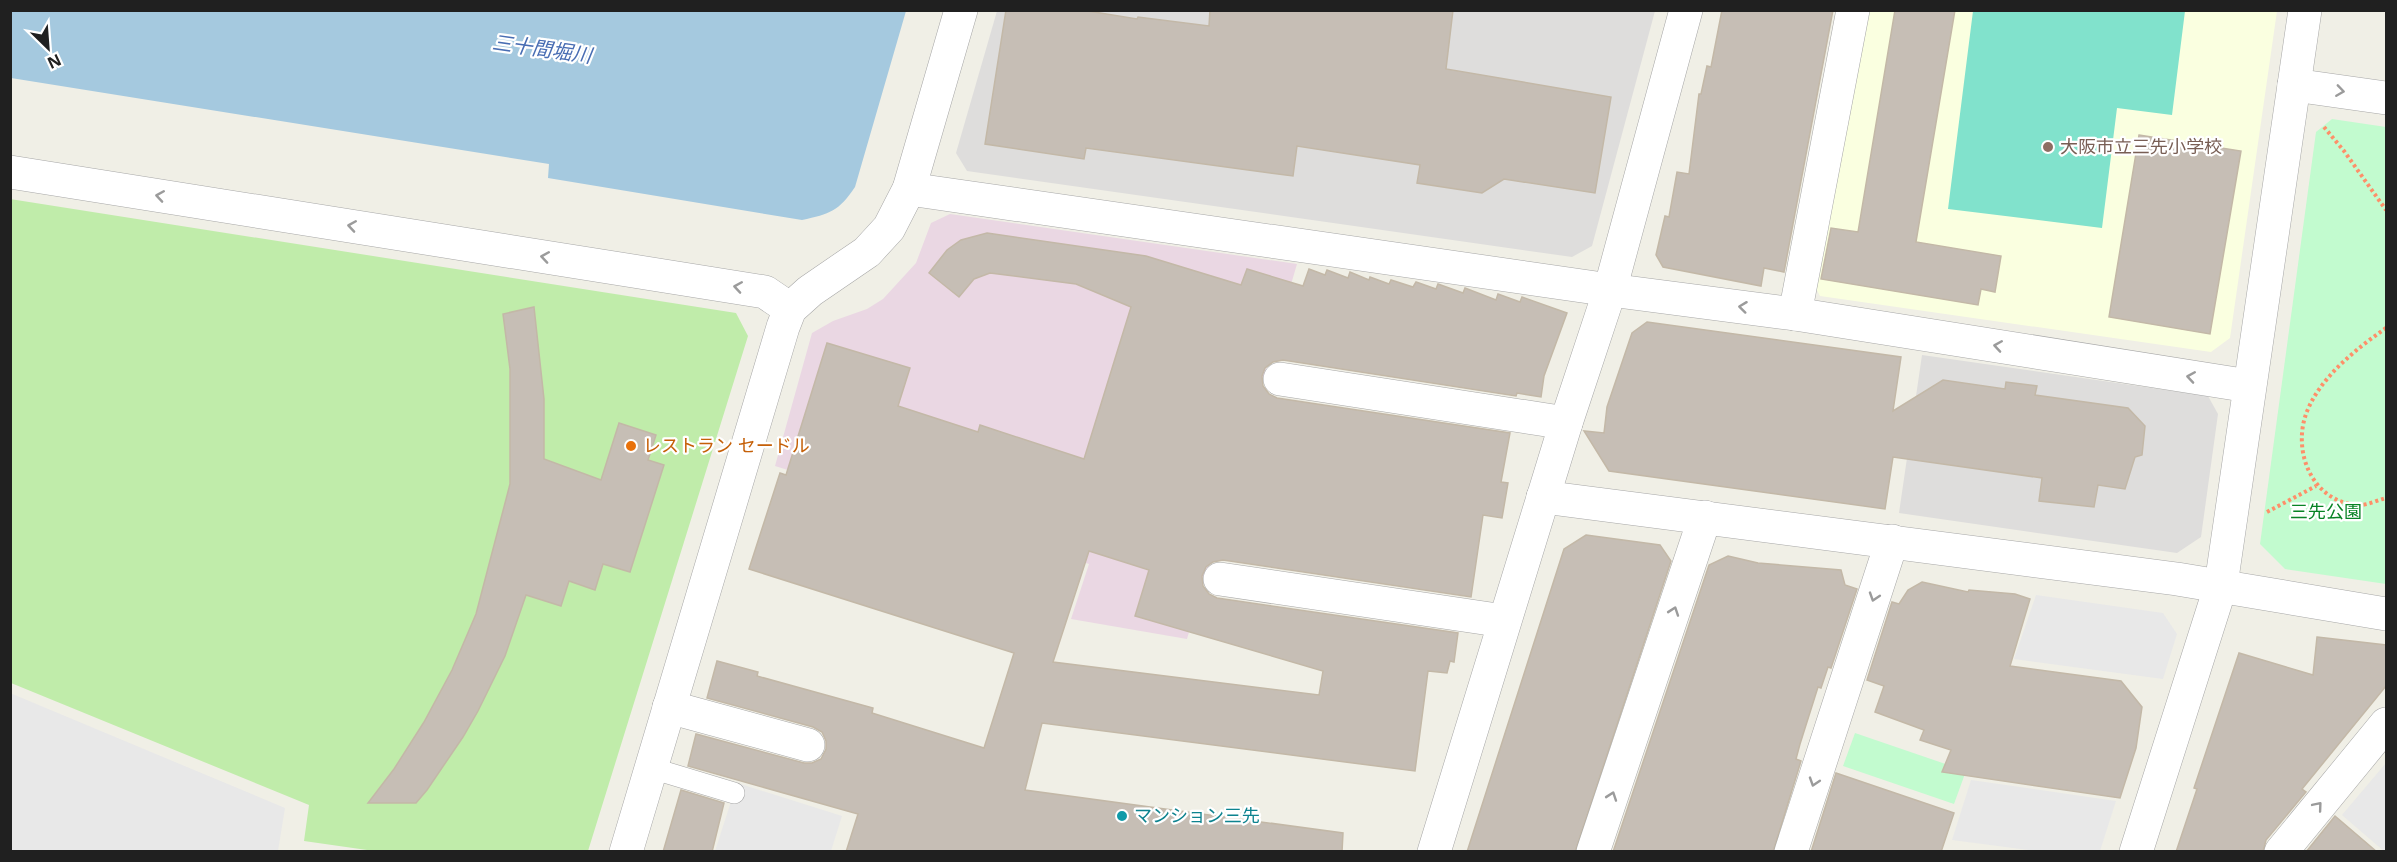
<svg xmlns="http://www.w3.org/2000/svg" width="2397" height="862" font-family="'Open Sans','Noto Sans JP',sans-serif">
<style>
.residential{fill:#dedddc}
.industrial{fill:#ead7e3}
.education{fill:#faffe0}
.grass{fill:#c0ecaa}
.park{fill:#c2fbcf}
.pitch{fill:#81e2cc}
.parking{fill:#e8e8e8}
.water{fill:#a5c9df}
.building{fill:#c6beb5;stroke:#c3b8a7;stroke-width:1.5;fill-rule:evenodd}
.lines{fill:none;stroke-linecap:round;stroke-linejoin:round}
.service-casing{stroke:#a7a7a7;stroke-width:22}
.minor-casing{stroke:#a7a7a7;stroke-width:34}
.path{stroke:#fe8f69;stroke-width:4;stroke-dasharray:3 3;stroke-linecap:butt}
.service{stroke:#fff;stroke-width:21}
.minor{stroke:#fff;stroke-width:33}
.oneway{stroke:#9b9b9b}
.education-dot{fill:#8d6e63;stroke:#fff;stroke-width:2}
.food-dot{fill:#e8710a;stroke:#fff;stroke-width:2}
.culture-dot{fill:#0f9aa8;stroke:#fff;stroke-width:2}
.labels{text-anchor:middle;stroke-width:4.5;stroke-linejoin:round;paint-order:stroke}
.education-label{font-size:18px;fill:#785e54;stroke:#fff;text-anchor:start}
.food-label{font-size:18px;fill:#c56008;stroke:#fff;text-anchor:start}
.park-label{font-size:18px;fill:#088325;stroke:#fff}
.culture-label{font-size:18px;fill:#0d838f;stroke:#fff;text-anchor:start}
.water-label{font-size:20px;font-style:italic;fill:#486db3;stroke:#fff}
</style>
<rect width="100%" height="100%" fill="#f0efe6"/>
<g class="residential">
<polygon points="997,11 1655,11 1592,246 1572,257 967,171 956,153"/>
<polygon points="1922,355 2208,396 2218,414 2201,537 2177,553 1899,513"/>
</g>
<polygon class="industrial" points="950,214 1297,264 1187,639 1071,619 1089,564 775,466 812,333 833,321 867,309 883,299 916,263 931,223"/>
<polygon class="education" points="1866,11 2277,11 2230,338 2211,352 1820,296 1813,283"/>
<polygon class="grass" points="10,199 736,313 748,336 588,851 374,851 304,841 309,805 11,683"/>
<g class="park">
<polygon points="2332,119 2386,127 2386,584 2285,569 2260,544 2316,132"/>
<polygon points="1855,733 1966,771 1954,804 1843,766"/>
</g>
<polygon class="pitch" points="1973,11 2185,11 2172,115 2117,108 2102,228 1948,209"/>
<g class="parking">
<polygon points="2036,595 2163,613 2177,634 2163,679 2014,659"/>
<polygon points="10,693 285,808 278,851 11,851"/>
<polygon points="2386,763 2386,851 2385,852 2342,815"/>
<polygon points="1971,780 2116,801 2100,851 2035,851 1952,840"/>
<polygon points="737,783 842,816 831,851 715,851"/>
</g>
<path class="water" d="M 10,11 L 11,10 L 906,11 L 855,187 C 839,211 830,214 802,220 L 548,178 L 549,164 L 11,78 Z"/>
<g class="building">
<polygon points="1006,10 1082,10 1137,19 1138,17 1209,26 1210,10 1453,10 1446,69 1611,97 1595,193 1504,179 1482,193 1417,183 1420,165 1297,146 1293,176 1086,148 1084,159 985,144"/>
<polygon points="1722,10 1833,10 1784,272 1764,268 1761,286 1663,267 1656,255 1665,216 1669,217 1677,172 1689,174 1699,94 1701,94 1707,66 1711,67"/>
<polygon points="1895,10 1955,10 1916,242 2001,256 1995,292 1981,289 1978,305 1821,279 1831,228 1858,232"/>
<polygon points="2139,135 2241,151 2210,334 2109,317"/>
<path d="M 987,233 L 1146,256 L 1241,285 L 1247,269 L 1303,286 L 1309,269 L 1325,275 L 1327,270 L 1348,278 L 1350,272 L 1369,280 L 1370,277 L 1389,284 L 1391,280 L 1413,287 L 1416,282 L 1436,289 L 1438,284 L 1463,293 L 1465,288 L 1496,300 L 1498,294 L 1520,302 L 1522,297 L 1567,313 L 1544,376 L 1541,397 L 1517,393 L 1516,396 L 1283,360 L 1273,362 L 1265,368 L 1262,376 L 1263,386 L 1269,394 L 1277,398 L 1510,433 L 1501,482 L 1508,483 L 1502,518 L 1483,515 L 1471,597 L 1223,560 L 1213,562 L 1206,567 L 1202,576 L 1203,586 L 1209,594 L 1217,598 L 1458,633 L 1454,662 L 1450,661 L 1447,673 L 1428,671 L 1415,771 L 1042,723 L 1025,790 L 1343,833 L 1342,852 L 846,852 L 858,814 L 688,766 L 696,734 L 804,763 L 812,763 L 821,759 L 826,749 L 826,741 L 822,732 L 813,727 L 707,698 L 717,661 L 758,672 L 757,676 L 873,708 L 872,713 L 984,748 L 1014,653 L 749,569 L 780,473 L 786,475 L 827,343 L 910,368 L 898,406 L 978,432 L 980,425 L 1084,459 L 1131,307 L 1076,284 L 990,273 L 974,279 L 959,297 L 929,273 L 947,250 L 961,240 ZM 1089,551 L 1149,570 L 1135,616 L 1323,671 L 1319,695 L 1053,662 Z"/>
<polygon points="534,307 544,399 544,459 601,480 619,423 656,435 648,460 664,465 630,572 603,564 595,590 569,581 561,606 526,595 505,656 478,711 463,737 427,790 416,803 368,803 394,769 424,722 452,670 476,614 510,484 510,369 503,314"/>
<polygon points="1647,322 1901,357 1893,411 1943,380 2005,389 2006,382 2037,386 2035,395 2128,408 2145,426 2142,455 2135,457 2125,489 2098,485 2094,507 2039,501 2042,478 1893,457 1885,509 1609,471 1584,431 1604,433 1607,407 1632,333"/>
<polygon points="1586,535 1660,545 1671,561 1575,852 1467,852 1564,549"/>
<polygon points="1728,556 1758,563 1841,570 1845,585 1857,589 1831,668 1828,667 1821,688 1818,687 1800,744 1796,759 1801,761 1773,852 1613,852 1709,565"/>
<polygon points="1922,582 1968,592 1969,590 2015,594 2030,599 2010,666 2121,681 2142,707 2136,748 2120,798 1942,772 1951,750 1920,740 1924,730 1875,712 1884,686 1867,680 1892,602 1899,604 1908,590"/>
<polygon points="2317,637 2386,645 2386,686 2302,789 2306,792 2266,840 2263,852 2176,852 2197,789 2194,788 2239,653 2313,675"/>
<polygon points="1836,773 1954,813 1941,852 1811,852"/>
<polygon points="681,790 724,803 712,852 663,852"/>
<polygon points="2335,816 2377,852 2306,852"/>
</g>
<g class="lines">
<defs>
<polyline id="service" points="651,768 734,793"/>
<g id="minor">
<polyline points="2294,85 2386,98"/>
<polyline points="10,172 765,292 790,309"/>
<polyline points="909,189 1610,290 1795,314 2249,386"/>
<polyline points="1795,314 1853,10"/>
<polyline points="1280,379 1566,423"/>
<polyline points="1543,497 2177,579 2386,614"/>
<polyline points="1220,579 1504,621"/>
<polyline points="669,707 808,745"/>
<polyline points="626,852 783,327 790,309 810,291 867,252 889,228 909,189 961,10"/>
<polyline points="1434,852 1566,423 1610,290 1686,10"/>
<polyline points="1593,852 1705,517"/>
<polyline points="1791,852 1892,541"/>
<polyline points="2136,852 2221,585 2305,10"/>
<polyline points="2281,852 2386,724"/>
</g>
</defs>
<use href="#service" class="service-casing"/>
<use href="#minor" class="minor-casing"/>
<g class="path">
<polyline points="2324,127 2344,151 2386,210"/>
<path d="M 2386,328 C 2356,349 2319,378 2306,414 C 2292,454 2314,504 2360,505 C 2368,505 2378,500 2386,498"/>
<polyline points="2267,512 2316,486"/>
</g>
<use href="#service" class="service"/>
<use href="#minor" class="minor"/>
</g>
<defs><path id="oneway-chevron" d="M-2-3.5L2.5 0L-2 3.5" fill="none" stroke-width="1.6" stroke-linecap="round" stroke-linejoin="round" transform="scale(1.5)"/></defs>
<g class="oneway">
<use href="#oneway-chevron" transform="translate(2340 91) rotate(8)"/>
<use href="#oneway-chevron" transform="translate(160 196) rotate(-171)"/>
<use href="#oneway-chevron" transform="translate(352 226) rotate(-171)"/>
<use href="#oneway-chevron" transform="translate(545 257) rotate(-171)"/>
<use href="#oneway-chevron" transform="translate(738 287) rotate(-171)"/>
<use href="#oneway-chevron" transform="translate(1743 307) rotate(-173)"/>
<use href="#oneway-chevron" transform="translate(1998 346) rotate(-171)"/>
<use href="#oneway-chevron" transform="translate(2191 377) rotate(-171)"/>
<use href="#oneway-chevron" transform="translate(1874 597) rotate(108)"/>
<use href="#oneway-chevron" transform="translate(1674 611) rotate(-71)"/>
<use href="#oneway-chevron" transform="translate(1814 782) rotate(108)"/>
<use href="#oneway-chevron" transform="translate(1612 796) rotate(-71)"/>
<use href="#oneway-chevron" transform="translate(2318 806) rotate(-50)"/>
</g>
<circle class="education-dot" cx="2048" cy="147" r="6"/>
<circle class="food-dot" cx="631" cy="446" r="6"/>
<circle class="culture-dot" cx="1122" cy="816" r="6"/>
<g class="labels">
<g class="education-label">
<text x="2060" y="153">大阪市立三先小学校</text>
</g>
<g class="food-label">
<text x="643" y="452">レストラン セードル</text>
</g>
<g class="park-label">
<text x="2326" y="518">三先公園</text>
</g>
<g class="culture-label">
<text x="1134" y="822">マンション三先</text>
</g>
<g class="water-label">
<text transform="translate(542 49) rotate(8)" y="7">三十間堀川</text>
</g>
</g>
<rect width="2397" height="862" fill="none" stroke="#202020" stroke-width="24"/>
<g transform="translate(48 48) rotate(155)" stroke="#ffffff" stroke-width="4.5" paint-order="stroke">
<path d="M0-4.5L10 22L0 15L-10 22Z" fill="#202020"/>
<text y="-9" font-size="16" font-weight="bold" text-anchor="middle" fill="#202020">N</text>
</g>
</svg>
